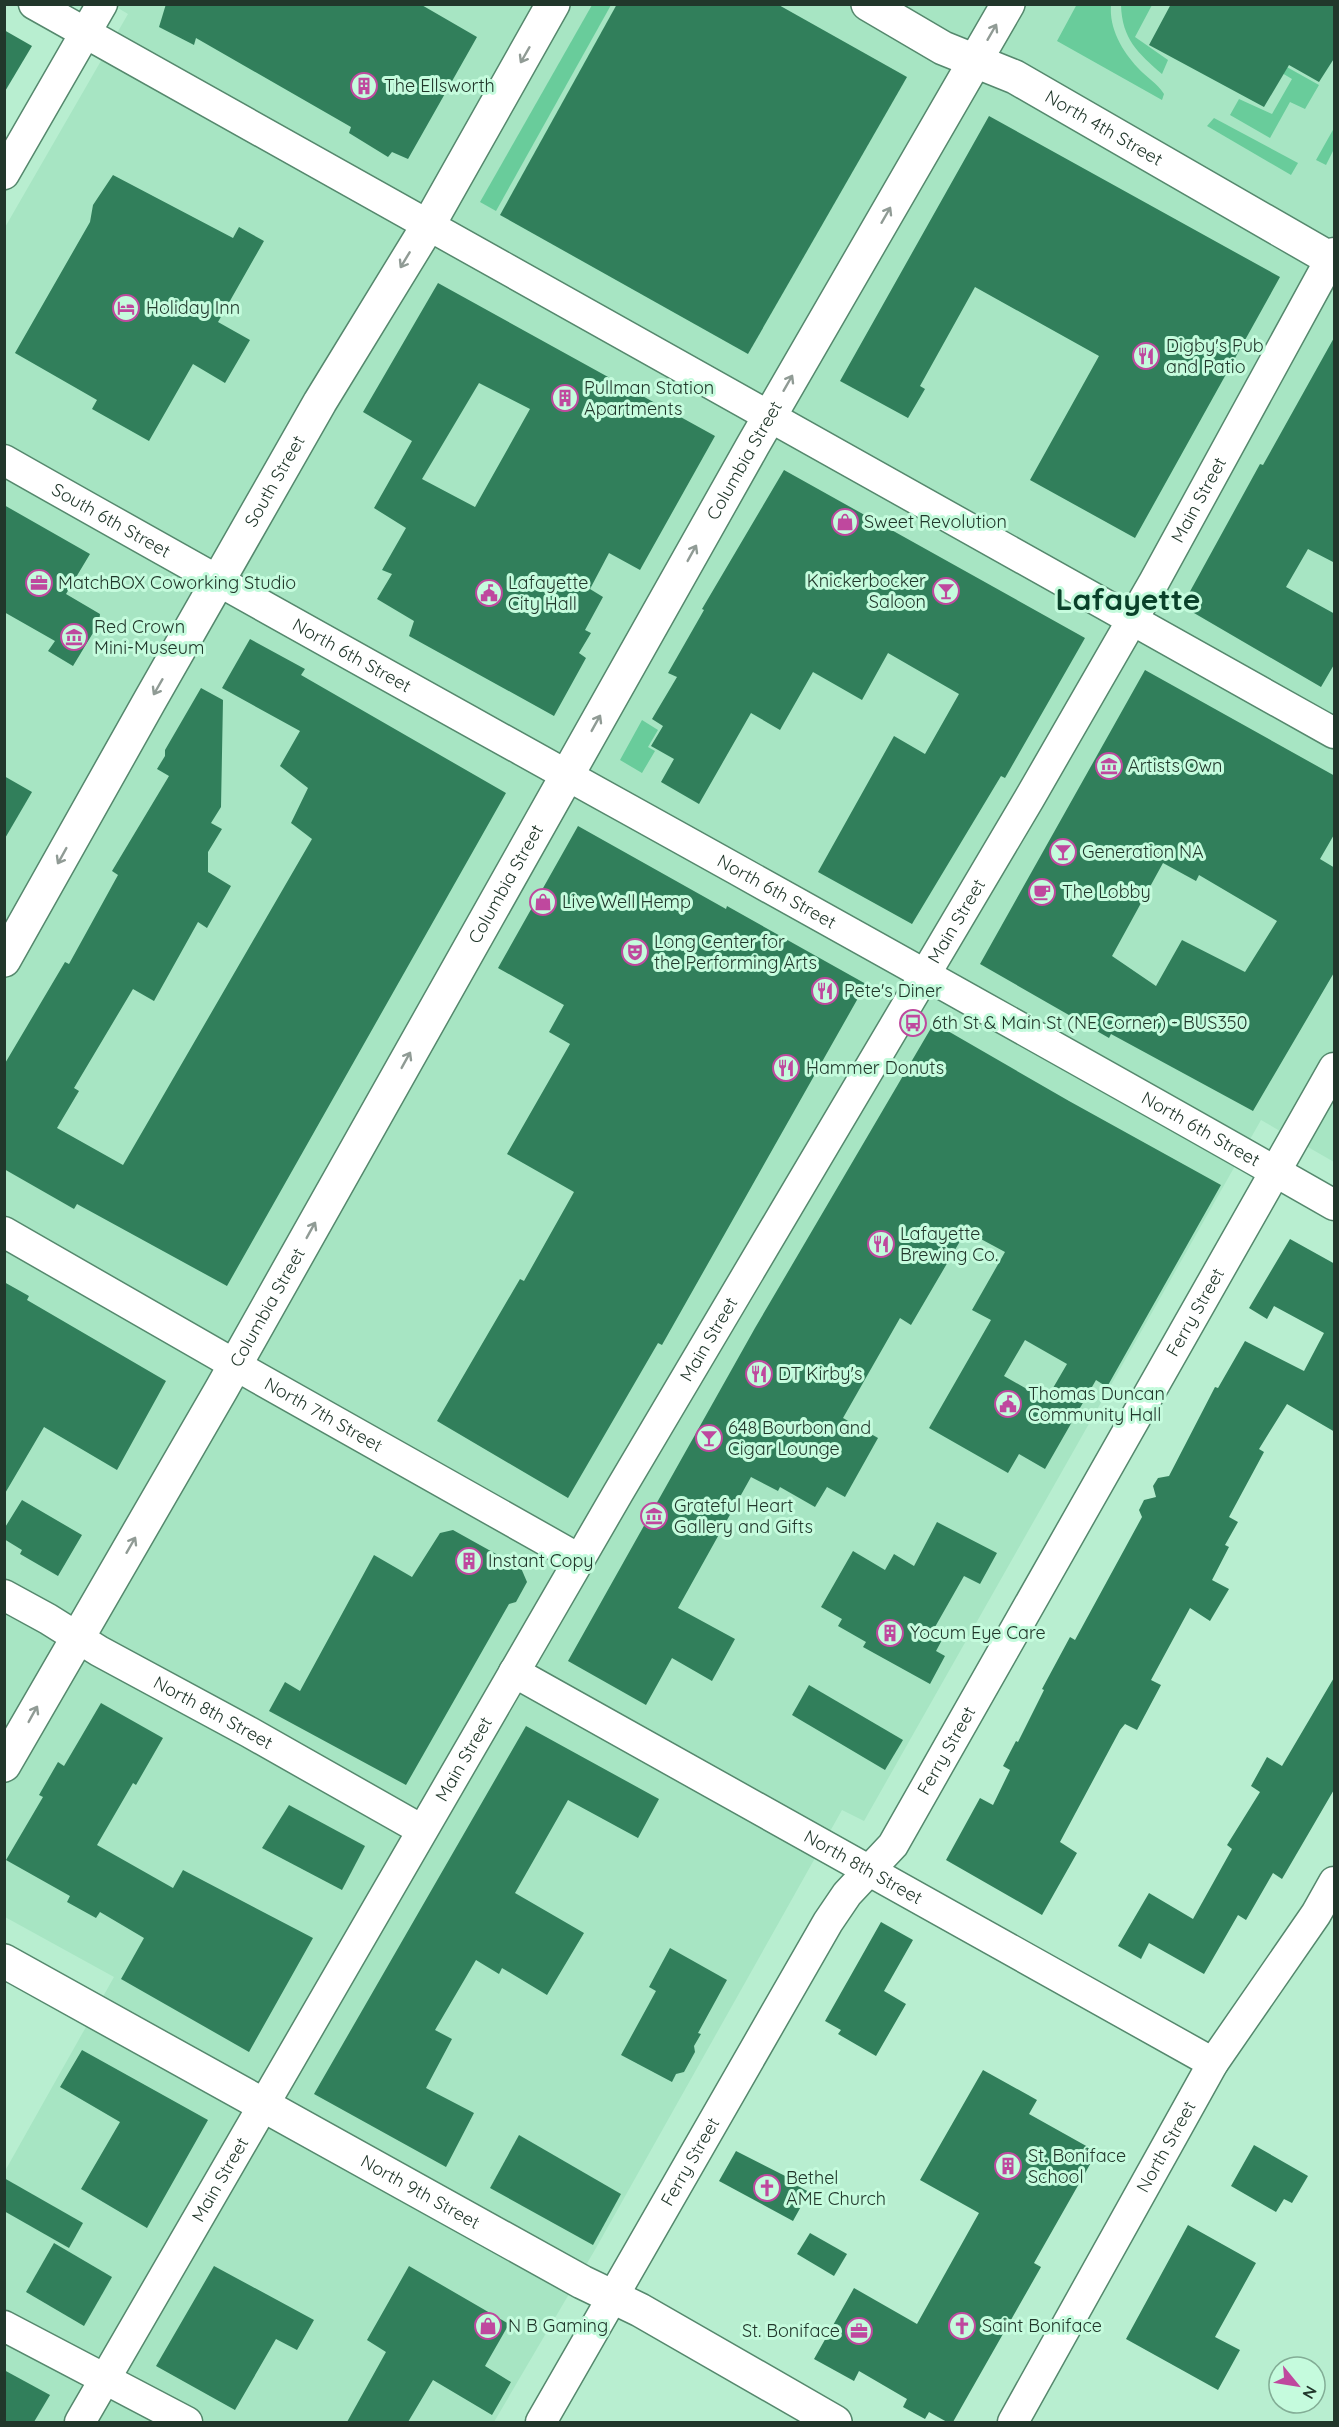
<svg xmlns="http://www.w3.org/2000/svg" width="1339" height="2427" font-family="Quicksand,sans-serif">
<style>
.built{fill:#a7e5c3}
.green{fill:#69cc9b}
.building{fill:#317f5b;fill-rule:evenodd}
.lines{fill:none;stroke-linecap:round;stroke-linejoin:round}
.street-casing{stroke:#55886d;stroke-width:33}
.secondary-casing{stroke:#55886d;stroke-width:36}
.primary-casing{stroke:#55886d;stroke-width:36}
.street{stroke:#fff;stroke-width:30}
.secondary{stroke:#fff;stroke-width:33}
.primary{stroke:#fff;stroke-width:33}
.oneway{stroke:#909b95}
.labels{text-anchor:middle;stroke-width:6;stroke-linejoin:round;paint-order:stroke}
.poi-label{font-size:18px;fill:#21372b;stroke:#c5fbdd;text-anchor:start}
.street-label{font-size:18px;fill:#21372b;stroke:#c5fbdd}
.town-label{font-size:30px;font-weight:bold;fill:#0a412a;stroke:#c5fbdd}
</style>
<rect width="100%" height="100%" fill="#b8eed0"/>
<polygon class="built" points="113,5 1334,5 1334,1162 1261,1120 864,1821 842,1810 596,2248 494,2422 5,2422 5,2171 114,1977 5,1917 4,229 128,14"/>
<g class="green">
<path d="M 1077,4 L 1111,5 C 1109,28 1122,51 1138,68 C 1146,77 1157,83 1164,94 L 1162,100 L 1057,41 Z"/>
<polygon points="592,5 611,5 496,211 480,202"/>
<path d="M 1121,5 L 1152,5 L 1135,37 L 1168,60 L 1162,74 C 1138,53 1122,39 1121,5 Z"/>
<polygon points="1276,61 1319,85 1305,109 1290,102 1270,138 1230,115 1239,99 1272,114 1292,79 1272,67"/>
<polygon points="1214,118 1298,163 1291,175 1207,126"/>
<polygon points="1334,128 1334,149 1326,165 1316,160"/>
<polygon points="642,720 658,730 648,747 655,751 642,773 620,760"/>
</g>
<g class="building">
<polygon points="166,4 420,4 477,37 408,159 392,152 388,157 349,133 351,127 196,38 194,45 159,27"/>
<polygon points="617,4 777,4 907,77 748,354 500,215"/>
<polygon points="1171,4 1335,4 1335,57 1319,82 1289,65 1264,107 1149,45"/>
<polygon points="4,30 32,46 4,93"/>
<polygon points="989,116 1280,277 1135,538 1030,480 1099,356 975,287 920,386 925,389 908,418 840,381"/>
<polygon points="113,175 233,238 239,227 264,241 218,322 250,340 225,383 193,364 149,441 92,409 97,400 15,353 90,222 93,205"/>
<path d="M 438,283 L 715,436 L 640,570 L 609,553 L 590,589 L 603,597 L 585,630 L 591,633 L 579,653 L 586,658 L 554,716 L 409,636 L 414,621 L 377,599 L 392,574 L 382,570 L 406,528 L 374,508 L 412,441 L 363,412 ZM 479,383 L 530,409 L 475,507 L 422,479 Z"/>
<polygon points="1335,336 1335,563 1308,549 1286,587 1335,614 1335,663 1321,687 1182,606 1260,464 1263,465"/>
<polygon points="784,470 1085,638 1005,778 1001,776 912,924 818,872 894,736 925,754 959,694 888,653 862,700 813,672 780,730 751,713 699,804 661,782 674,759 651,746 663,726 652,719 677,677 668,673 704,610 702,609"/>
<polygon points="4,505 90,554 66,594 100,614 99,623 73,666 48,651 55,641 4,612"/>
<polygon points="250,639 305,669 301,675 506,793 227,1286 77,1204 74,1209 4,1169 4,1065 65,962 69,964 118,875 112,871 169,776 157,769 165,756 165,750 201,688 223,700 221,807 211,823 222,829 208,852 208,872 231,886 207,928 198,922 154,1001 133,989 74,1088 79,1091 57,1128 123,1165 312,839 291,823 308,788 280,766 300,731 222,688"/>
<path d="M 1145,670 L 1335,776 L 1335,833 L 1320,859 L 1335,868 L 1335,971 L 1253,1111 L 1111,1034 L 1109,1038 L 980,964 ZM 1163,863 L 1196,881 L 1199,875 L 1277,921 L 1245,972 L 1182,940 L 1156,986 L 1112,956 Z"/>
<polygon points="4,776 32,792 4,840"/>
<polygon points="578,826 726,909 727,906 866,984 662,1345 658,1343 568,1498 437,1421 520,1279 524,1281 574,1192 507,1154 570,1044 549,1032 564,1005 498,968"/>
<path d="M 934,1023 L 1069,1101 L 1221,1185 L 1107,1387 L 1096,1380 L 1045,1469 L 1019,1454 L 1008,1473 L 929,1428 L 991,1320 L 972,1310 L 1005,1252 L 966,1231 L 911,1325 L 900,1318 L 843,1418 L 878,1438 L 845,1497 L 827,1487 L 815,1507 L 780,1487 L 778,1491 L 751,1477 L 678,1608 L 735,1639 L 712,1681 L 672,1658 L 646,1705 L 568,1661 L 755,1328 ZM 1025,1340 L 1067,1364 L 1046,1400 L 1004,1376 Z"/>
<polygon points="1290,1239 1335,1264 1335,1432 1287,1404 1259,1449 1264,1452 1229,1517 1238,1522 1225,1545 1229,1547 1212,1580 1229,1589 1210,1621 1190,1608 1151,1680 1161,1685 1137,1730 1125,1724 1120,1730 1060,1842 1077,1853 1042,1915 946,1860 980,1798 993,1805 1010,1770 1003,1766 1016,1741 1018,1742 1044,1690 1042,1689 1070,1637 1075,1640 1142,1517 1139,1510 1144,1500 1156,1497 1153,1486 1158,1478 1169,1476 1215,1387 1218,1388 1245,1341 1304,1371 1324,1333 1274,1306 1267,1319 1249,1308"/>
<polygon points="4,1282 29,1296 27,1300 166,1381 117,1470 44,1427 4,1495"/>
<polygon points="22,1500 82,1535 58,1576 20,1554 22,1550 4,1539 4,1529"/>
<polygon points="937,1522 997,1553 980,1584 964,1576 931,1634 942,1640 936,1651 945,1656 930,1684 863,1647 866,1642 838,1626 842,1619 821,1607 853,1551 885,1570 894,1554 914,1566"/>
<polygon points="453,1530 521,1568 527,1582 516,1602 509,1604 406,1785 269,1711 285,1682 300,1691 374,1555 412,1577 440,1533"/>
<polygon points="1335,1676 1335,1788 1282,1879 1273,1873 1246,1920 1238,1915 1204,1974 1149,1943 1141,1959 1118,1946 1149,1893 1193,1919 1232,1849 1227,1845 1260,1792 1251,1786 1267,1757 1282,1766"/>
<polygon points="809,1685 903,1740 885,1770 792,1715"/>
<polygon points="101,1703 163,1738 136,1785 133,1783 97,1845 173,1888 183,1870 313,1938 249,2052 121,1979 144,1938 100,1912 96,1918 67,1902 70,1896 6,1860 43,1797 39,1795 58,1762 64,1766"/>
<polygon points="526,1726 659,1799 638,1838 568,1800 515,1893 584,1933 547,1995 502,1968 499,1974 476,1960 435,2030 452,2039 426,2088 474,2113 446,2167 314,2094"/>
<polygon points="289,1805 365,1846 342,1890 262,1848"/>
<polygon points="881,1922 913,1940 884,1991 906,2004 876,2056 838,2034 841,2030 825,2021"/>
<polygon points="670,1948 727,1980 698,2033 701,2034 694,2046 695,2052 684,2072 676,2074 672,2082 621,2055 656,1991 649,1987"/>
<polygon points="82,2050 208,2120 147,2228 81,2189 120,2122 60,2087"/>
<polygon points="983,2070 1037,2100 1029,2114 1097,2152 1034,2263 1041,2267 953,2422 947,2422 929,2412 925,2419 903,2407 907,2399 859,2371 854,2381 814,2359 854,2288 917,2324 979,2213 920,2180"/>
<polygon points="519,2135 621,2194 593,2245 490,2188"/>
<polygon points="1254,2145 1308,2176 1292,2203 1284,2199 1276,2212 1231,2186"/>
<polygon points="736,2151 797,2182 796,2185 809,2192 793,2221 719,2181"/>
<polygon points="4,2178 83,2223 69,2248 4,2211"/>
<polygon points="1188,2225 1256,2263 1215,2337 1240,2350 1218,2390 1126,2339"/>
<polygon points="810,2233 847,2254 834,2276 797,2254"/>
<polygon points="54,2243 112,2277 84,2326 26,2292"/>
<polygon points="214,2266 314,2320 297,2350 276,2339 235,2410 156,2366"/>
<polygon points="409,2266 509,2324 485,2366 511,2382 492,2415 433,2380 408,2422 347,2422 386,2352 367,2340"/>
<polygon points="4,2370 50,2395 34,2422 4,2422"/>
</g>
<g class="lines">
<defs>
<g id="street">
<polyline points="34,4 1334,733"/>
<polyline points="4,174 102,4"/>
<path id="s1" d="M 4,460 C 446,711 893,953 1334,1205"/>
<path id="s2" d="M 4,1232 L 258,1378 L 579,1559"/>
<path id="s3" d="M 4,1595 L 48,1619 L 99,1651 L 249,1732 L 422,1830"/>
<path id="s4" d="M 514,1672 L 1213,2063"/>
<polyline points="4,2326 187,2422"/>
<path id="s5" d="M 80,2422 L 618,1493 L 1029,799 L 1154,582 L 1334,253"/>
<path id="s6" d="M 541,2422 L 828,1922 L 847,1894 L 893,1845 L 1334,1068"/>
<path id="s7" d="M 1013,2422 L 1213,2063 L 1316,1914 L 1334,1882"/>
</g>
<g id="secondary">
<path id="s8" d="M 868,4 L 943,48 L 1015,77 L 1334,261"/>
<path id="s9" d="M 4,1961 L 582,2282 L 640,2310 L 835,2422"/>
</g>
<g id="primary">
<path id="s10" d="M 4,960 L 149,702 L 320,402 L 429,224 L 553,4"/>
<path id="s11" d="M 4,1765 L 221,1390 L 753,445 L 1008,4"/>
</g>
</defs>
<use href="#street" class="street-casing"/>
<use href="#secondary" class="secondary-casing"/>
<use href="#primary" class="primary-casing"/>
<use href="#street" class="street"/>
<use href="#secondary" class="secondary"/>
<use href="#primary" class="primary"/>
</g>
<defs><path id="oneway-shaft" d="M-6 0H5M1.5-3L5.5 0L1.5 3" fill="none" stroke-width="1.6" stroke-linecap="round" stroke-linejoin="round" transform="scale(1.5)"/></defs>
<g class="oneway">
<use href="#oneway-shaft" transform="translate(992 32) rotate(-60)"/>
<use href="#oneway-shaft" transform="translate(525 55) rotate(120)"/>
<use href="#oneway-shaft" transform="translate(886 215) rotate(-60)"/>
<use href="#oneway-shaft" transform="translate(405 260) rotate(121)"/>
<use href="#oneway-shaft" transform="translate(788 383) rotate(-60)"/>
<use href="#oneway-shaft" transform="translate(692 553) rotate(-61)"/>
<use href="#oneway-shaft" transform="translate(158 687) rotate(120)"/>
<use href="#oneway-shaft" transform="translate(596 723) rotate(-61)"/>
<use href="#oneway-shaft" transform="translate(62 856) rotate(119)"/>
<use href="#oneway-shaft" transform="translate(406 1060) rotate(-61)"/>
<use href="#oneway-shaft" transform="translate(311 1230) rotate(-61)"/>
<use href="#oneway-shaft" transform="translate(131 1545) rotate(-60)"/>
<use href="#oneway-shaft" transform="translate(33 1714) rotate(-61)"/>
</g>
<defs>
<symbol id="building-ring" viewBox="-11 -11 22 22"><circle r="9.5" fill="#c5fbdd" stroke="#bf489e" stroke-width="1.5"/><path d="M-4-6H4V6H1V3H-1V6H-4ZM-2.5-4.3h1.7v1.8h-1.7ZM.8-4.3h1.7v1.8H.8ZM-2.5-1h1.7V.8h-1.7ZM.8-1h1.7V.8H.8Z" fill="#bf489e"/></symbol>
<symbol id="hotel-ring" viewBox="-11 -11 22 22"><circle r="9.5" fill="#c5fbdd" stroke="#bf489e" stroke-width="1.5"/><path d="M-6-4.5h1.5V1H6V5H4.5V3h-9V5H-6ZM-4 0a1.8 1.8 0 1 1 3.6 0ZM.5 0V-2.5h3Q6-2.5 6 0Z" fill="#bf489e"/></symbol>
<symbol id="restaurant-ring" viewBox="-11 -11 22 22"><circle r="9.5" fill="#c5fbdd" stroke="#bf489e" stroke-width="1.5"/><path d="M-5-6h1v4h1v-4h1v4h1v-4h1v5L-1.5 .5V6h-2V.5L-5-1ZM5-6V6H3V1.5H1.5Q1.5-4 5-6Z" fill="#bf489e"/></symbol>
<symbol id="shop-ring" viewBox="-11 -11 22 22"><circle r="9.5" fill="#c5fbdd" stroke="#bf489e" stroke-width="1.5"/><path d="M-5-2.5h2.3a2.7 3.5 0 0 1 5.4 0H5L5.5 6h-11ZM-1.5-2.5h3a1.5 2.3 0 0 0-3 0Z" fill="#bf489e"/></symbol>
<symbol id="office-ring" viewBox="-11 -11 22 22"><circle r="9.5" fill="#c5fbdd" stroke="#bf489e" stroke-width="1.5"/><path d="M-6-3h4V-5.5h4V-3h4V5H-6ZM-1-4.5V-3h2v-1.5ZM-6 0V1H6V0Z" fill="#bf489e"/></symbol>
<symbol id="bar-ring" viewBox="-11 -11 22 22"><circle r="9.5" fill="#c5fbdd" stroke="#bf489e" stroke-width="1.5"/><path d="M-6-5H6L.8 .8V4.5H3.5V6h-7V4.5H-.8V.8Z" fill="#bf489e"/></symbol>
<symbol id="civic-ring" viewBox="-11 -11 22 22"><circle r="9.5" fill="#c5fbdd" stroke="#bf489e" stroke-width="1.5"/><path d="M-.6-6.5H3V-4.5H.6V-3L4-1V1h2V6H-6V1h2V-1L-.6-3ZM-1.2 2.5V6h2.4V2.5Z" fill="#bf489e"/></symbol>
<symbol id="museum-ring" viewBox="-11 -11 22 22"><circle r="9.5" fill="#c5fbdd" stroke="#bf489e" stroke-width="1.5"/><path d="M0-6L6-3V-2H-6V-3ZM-5-1h2V3h-2ZM-1-1h2V3h-2ZM3-1h2V3H3ZM-6 4H6V6H-6Z" fill="#bf489e"/></symbol>
<symbol id="cafe-ring" viewBox="-11 -11 22 22"><circle r="9.5" fill="#c5fbdd" stroke="#bf489e" stroke-width="1.5"/><path d="M-5.5-4.5H6V0H3Q3 3.5 0 3.5H-2.5Q-5.5 3.5-5.5 0ZM3-3.2v2h1.7v-2ZM-6 4.5H4V6H-6Z" fill="#bf489e"/></symbol>
<symbol id="theatre-ring" viewBox="-11 -11 22 22"><circle r="9.5" fill="#c5fbdd" stroke="#bf489e" stroke-width="1.5"/><path d="M-5-5.5Q0-4 5-5.5V0Q5 5 0 6Q-5 5-5 0ZM-3.3-2.5H-1v1.5H-3.3ZM1-2.5H3.3v1.5H1ZM-2.8 1Q0 5.5 2.8 1Z" fill="#bf489e"/></symbol>
<symbol id="bus-ring" viewBox="-11 -11 22 22"><circle r="9.5" fill="#c5fbdd" stroke="#bf489e" stroke-width="1.5"/><path d="M-5-6H5V4H4V6H2V4H-2V6H-4V4H-5ZM-3.5-4V0h7V-4ZM-3.5 1.2v1.5H-2V1.2ZM2 1.2v1.5H3.5V1.2Z" fill="#bf489e"/></symbol>
<symbol id="church-ring" viewBox="-11 -11 22 22"><circle r="9.5" fill="#c5fbdd" stroke="#bf489e" stroke-width="1.5"/><path d="M-1.2-6h2.4v3.5h3.3v2.4h-3.3V6h-2.4V-.1h-3.3v-2.4h3.3Z" fill="#bf489e"/></symbol>
</defs>
<g fill-rule="evenodd">
<use href="#building-ring" x="349" y="71" width="30" height="30"/>
<use href="#hotel-ring" x="111" y="293" width="30" height="30"/>
<use href="#restaurant-ring" x="1131" y="341" width="30" height="30"/>
<use href="#building-ring" x="550" y="383" width="30" height="30"/>
<use href="#shop-ring" x="830" y="507" width="30" height="30"/>
<use href="#office-ring" x="24" y="568" width="30" height="30"/>
<use href="#bar-ring" x="931" y="576" width="30" height="30"/>
<use href="#civic-ring" x="474" y="578" width="30" height="30"/>
<use href="#museum-ring" x="59" y="622" width="30" height="30"/>
<use href="#museum-ring" x="1094" y="751" width="30" height="30"/>
<use href="#bar-ring" x="1048" y="837" width="30" height="30"/>
<use href="#cafe-ring" x="1027" y="877" width="30" height="30"/>
<use href="#shop-ring" x="528" y="887" width="30" height="30"/>
<use href="#theatre-ring" x="620" y="937" width="30" height="30"/>
<use href="#restaurant-ring" x="810" y="976" width="30" height="30"/>
<use href="#bus-ring" x="898" y="1008" width="30" height="30"/>
<use href="#restaurant-ring" x="771" y="1053" width="30" height="30"/>
<use href="#restaurant-ring" x="866" y="1229" width="30" height="30"/>
<use href="#restaurant-ring" x="744" y="1359" width="30" height="30"/>
<use href="#civic-ring" x="993" y="1389" width="30" height="30"/>
<use href="#bar-ring" x="694" y="1423" width="30" height="30"/>
<use href="#museum-ring" x="639" y="1501" width="30" height="30"/>
<use href="#building-ring" x="454" y="1546" width="30" height="30"/>
<use href="#building-ring" x="875" y="1618" width="30" height="30"/>
<use href="#building-ring" x="993" y="2151" width="30" height="30"/>
<use href="#church-ring" x="752" y="2173" width="30" height="30"/>
<use href="#shop-ring" x="473" y="2311" width="30" height="30"/>
<use href="#church-ring" x="947" y="2311" width="30" height="30"/>
<use href="#office-ring" x="844" y="2316" width="30" height="30"/>
</g>
<g class="labels">
<g class="poi-label">
<text x="384" y="92">The Ellsworth</text>
<text x="146" y="314">Holiday Inn</text>
<text x="1166" y="352">Digby's Pub<tspan x="1166" dy="21">and Patio</tspan></text>
<text x="584" y="394">Pullman Station<tspan x="584" dy="21">Apartments</tspan></text>
<text x="864" y="528">Sweet Revolution</text>
<text x="926" y="587" text-anchor="end">Knickerbocker<tspan x="926" dy="21">Saloon</tspan></text>
<text x="58" y="589">MatchBOX Coworking Studio</text>
<text x="508" y="589">Lafayette<tspan x="508" dy="21">City Hall</tspan></text>
<text x="94" y="633">Red Crown<tspan x="94" dy="21">Mini-Museum</tspan></text>
<text x="1128" y="772">Artists Own</text>
<text x="1082" y="858">Generation NA</text>
<text x="1062" y="898">The Lobby</text>
<text x="562" y="908">Live Well Hemp</text>
<text x="654" y="948">Long Center for<tspan x="654" dy="21">the Performing Arts</tspan></text>
<text x="844" y="997">Pete's Diner</text>
<text x="932" y="1029">6th St &amp; Main St (NE Corner) - BUS350</text>
<text x="806" y="1074">Hammer Donuts</text>
<text x="900" y="1240">Lafayette<tspan x="900" dy="21">Brewing Co.</tspan></text>
<text x="778" y="1380">DT Kirby's</text>
<text x="1028" y="1400">Thomas Duncan<tspan x="1028" dy="21">Community Hall</tspan></text>
<text x="728" y="1434">648 Bourbon and<tspan x="728" dy="21">Cigar Lounge</tspan></text>
<text x="674" y="1512">Grateful Heart<tspan x="674" dy="21">Gallery and Gifts</tspan></text>
<text x="488" y="1567">Instant Copy</text>
<text x="910" y="1639">Yocum Eye Care</text>
<text x="1028" y="2162">St. Boniface<tspan x="1028" dy="21">School</tspan></text>
<text x="786" y="2184">Bethel<tspan x="786" dy="21">AME Church</tspan></text>
<text x="508" y="2332">N B Gaming</text>
<text x="982" y="2332">Saint Boniface</text>
<text x="840" y="2337" text-anchor="end">St. Boniface</text>
</g>
<g class="street-label">
<text dy="6" stroke="none"><textPath href="#s8" startOffset="267">North 4th Street</textPath></text>
<text dy="6" stroke="none"><textPath href="#s11" startOffset="1500">Columbia Street</textPath></text>
<text dy="6" stroke="none"><textPath href="#s10" startOffset="550">South Street</textPath></text>
<text dy="6" stroke="none"><textPath href="#s5" startOffset="2224">Main Street</textPath></text>
<text dy="6" stroke="none"><textPath href="#s1" startOffset="123">South 6th Street</textPath></text>
<text dy="6" stroke="none"><textPath href="#s1" startOffset="399">North 6th Street</textPath></text>
<text dy="6" stroke="none"><textPath href="#s11" startOffset="1014">Columbia Street</textPath></text>
<text dy="6" stroke="none"><textPath href="#s1" startOffset="885">North 6th Street</textPath></text>
<text dy="6" stroke="none"><textPath href="#s5" startOffset="1738">Main Street</textPath></text>
<text dy="6" stroke="none"><textPath href="#s1" startOffset="1371">North 6th Street</textPath></text>
<text dy="6" stroke="none"><textPath href="#s11" startOffset="528">Columbia Street</textPath></text>
<text dy="6" stroke="none"><textPath href="#s6" startOffset="1290">Ferry Street</textPath></text>
<text dy="6" stroke="none"><textPath href="#s5" startOffset="1252">Main Street</textPath></text>
<text dy="6" stroke="none"><textPath href="#s2" startOffset="368">North 7th Street</textPath></text>
<text dy="6" stroke="none"><textPath href="#s3" startOffset="240">North 8th Street</textPath></text>
<text dy="6" stroke="none"><textPath href="#s6" startOffset="786">Ferry Street</textPath></text>
<text dy="6" stroke="none"><textPath href="#s5" startOffset="766">Main Street</textPath></text>
<text dy="6" stroke="none"><textPath href="#s4" startOffset="400">North 8th Street</textPath></text>
<text dy="6" stroke="none"><textPath href="#s7" startOffset="315">North Street</textPath></text>
<text dy="6" stroke="none"><textPath href="#s6" startOffset="300">Ferry Street</textPath></text>
<text dy="6" stroke="none"><textPath href="#s5" startOffset="280">Main Street</textPath></text>
<text dy="6" stroke="none"><textPath href="#s9" startOffset="476">North 9th Street</textPath></text>
</g>
<g class="town-label">
<text x="1128" y="610">Lafayette</text>
</g>
</g>
<rect width="1339" height="2427" fill="none" stroke="#21372b" stroke-width="12"/>
<g transform="translate(1297 2385) rotate(120)"><circle r="28" fill="#c5fbdd" stroke="#83ad96" stroke-width="1.5"/>
<path d="M0-4.5L10 22L0 15L-10 22Z" fill="#bf489e"/>
<text y="-9" font-size="16" font-weight="bold" text-anchor="middle" fill="#21372b">N</text>
</g>
</svg>
